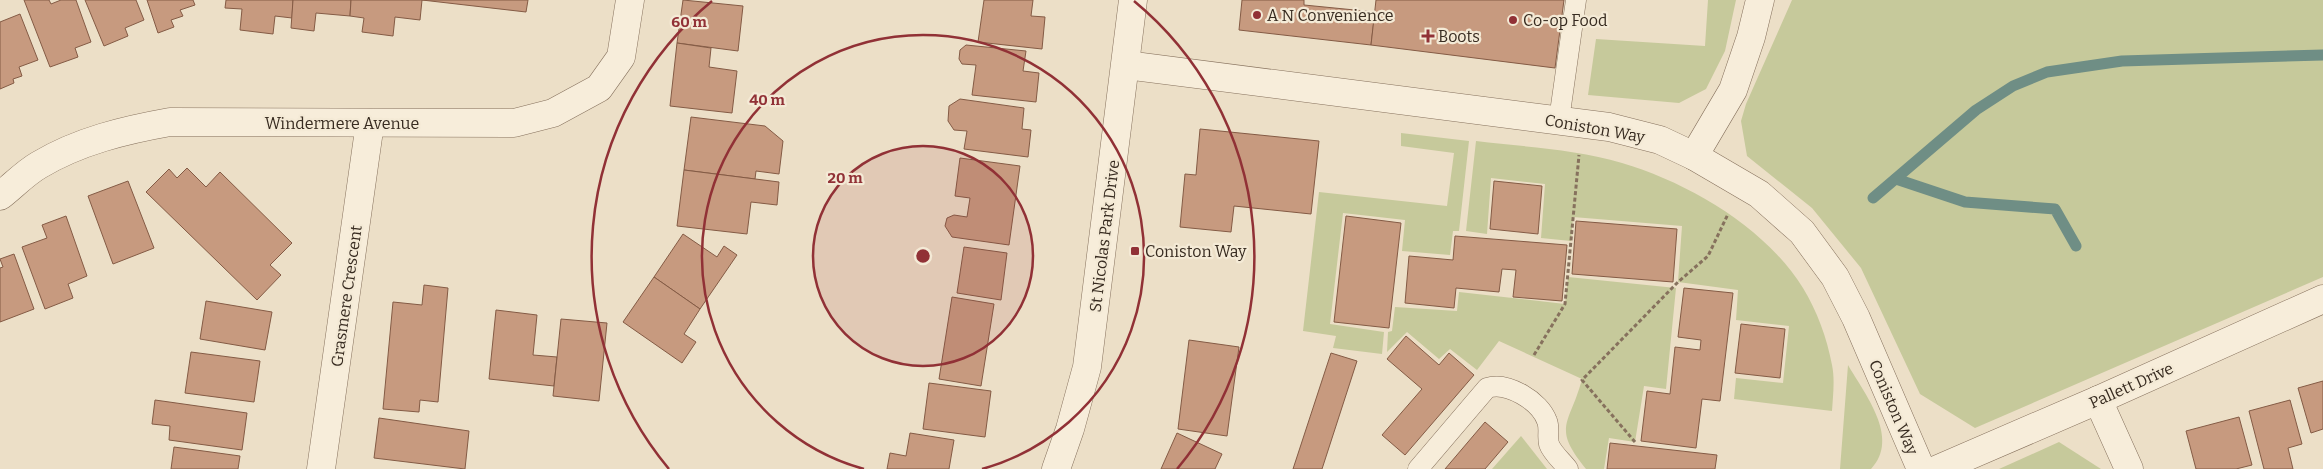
<svg xmlns="http://www.w3.org/2000/svg" width="2323" height="469" font-family="Bitter,serif">
<style>
.green{fill:#c6c99b}
.lines{fill:none;stroke-linecap:round;stroke-linejoin:round}
.stream{stroke:#6f8e85;stroke-width:11}
.building{fill:#c79a7f;stroke:#845b45}
.service-casing{stroke:#86715d;stroke-width:21}
.minor-casing{stroke:#86715d;stroke-width:29}
.path{stroke:#86715d;stroke-width:3;stroke-dasharray:4 2.5;stroke-linecap:butt}
.service{stroke:#f7edda;stroke-width:20}
.minor{stroke:#f7edda;stroke-width:28}
.ring{fill:none;stroke:#913136;stroke-width:2.5}
.poi-dot{fill:#913136;stroke:#f4ead6;stroke-width:2}
.labels{text-anchor:middle;stroke-width:4.5;stroke-linejoin:round;paint-order:stroke}
.poi-label{font-size:16px;fill:#372b20;stroke:#f4ead6;text-anchor:start}
.street-label{font-size:16px;fill:#372b20;stroke:#f4ead6}
.centre{fill:#913136;stroke:#f4ead6;stroke-width:2.5}
.ring-label{font-size:15px;text-anchor:middle;font-weight:bold;fill:#913136;stroke:#f4ead6;stroke-width:4.5;stroke-linejoin:round;paint-order:stroke}
</style>
<rect width="100%" height="100%" fill="#ecdfc7"/>
<g class="green">
<polygon points="1708,0 1736,0 1725,51 1706,89 1679,103 1588,95 1596,39 1705,46"/>
<polygon points="1792,0 2323,0 2323,277 1975,428 1920,394 1861,268 1812,208 1747,156 1741,121 1746,104"/>
<polygon points="1401,133 1469,141 1459,231 1453,231 1450,255 1402,251 1405,220 1343,213 1330,324 1384,332 1382,354 1333,348 1336,336 1303,331 1319,192 1447,206 1454,153 1401,146"/>
<path d="M 1476,141 C 1524,147 1576,149 1622,163 C 1689,183 1765,227 1803,288 C 1817,311 1827,338 1832,365 C 1835,379 1833,396 1832,411 L 1734,399 L 1736,378 L 1783,383 L 1789,326 L 1736,320 L 1738,290 L 1678,282 L 1682,226 L 1573,217 L 1571,241 L 1541,238 L 1545,184 L 1491,178 L 1487,234 L 1466,231 Z"/>
<path d="M 1568,277 L 1676,288 L 1666,389 L 1644,386 L 1635,442 L 1609,438 L 1604,469 L 1586,469 C 1551,426 1570,425 1582,379 L 1499,341 L 1477,370 L 1450,349 L 1439,359 L 1407,332 L 1387,352 L 1388,332 L 1392,331 L 1395,307 L 1457,311 L 1459,292 L 1565,304 Z"/>
<path d="M 1848,365 C 1864,393 1901,438 1871,469 L 1840,469 Z"/>
<polygon points="1521,436 1547,469 1492,469"/>
<polygon points="2059,442 2101,469 1999,469"/>
</g>
<g class="lines">
<g class="stream">
<polyline points="1896,179 1965,202 2055,209 2076,246"/>
<polyline points="1873,198 1976,110 2013,86 2047,72 2122,61 2323,55"/>
</g>
</g>
<g class="building">
<polygon points="24,0 49,0 51,4 61,0 76,0 91,42 75,48 78,57 50,67"/>
<polygon points="85,0 136,0 144,20 125,28 128,36 104,46"/>
<polygon points="147,0 193,0 195,5 180,10 183,16 171,20 174,27 158,33"/>
<polygon points="226,0 293,0 292,18 275,16 273,34 240,30 242,9 225,8"/>
<polygon points="293,0 351,0 350,16 316,13 314,31 291,28"/>
<polygon points="351,0 422,0 420,20 395,17 393,36 362,32 364,18 350,16"/>
<polygon points="422,0 528,0 526,12"/>
<polygon points="683,0 743,6 738,51 677,43"/>
<polygon points="984,0 1033,0 1031,16 1045,17 1042,49 978,42"/>
<polygon points="1242,0 1304,0 1304,5 1375,12 1371,45 1239,30"/>
<polygon points="1376,0 1564,0 1555,68 1371,45"/>
<polygon points="20,14 38,60 19,67 22,76 13,79 14,83 0,89 0,22"/>
<polygon points="677,43 711,48 709,67 737,71 732,113 670,106"/>
<polygon points="966,45 1026,51 1023,71 1039,73 1036,102 972,95 976,65 962,64 959,59 960,50"/>
<polygon points="960,99 1024,108 1022,129 1031,130 1028,157 964,149 967,131 954,130 948,121 949,106"/>
<polygon points="691,117 765,126 783,141 779,174 756,171 755,179 684,170"/>
<polygon points="1200,129 1319,141 1311,214 1234,206 1231,232 1180,227 1185,174 1196,175"/>
<polygon points="960,158 1020,166 1009,245 952,237 945,226 947,218 954,215 967,217 970,198 955,196"/>
<polygon points="187,168 206,187 220,172 292,243 270,265 281,275 257,300 146,192 169,169 177,178"/>
<polygon points="684,170 779,182 777,205 751,202 747,234 677,226"/>
<polygon points="128,181 154,248 113,264 88,196"/>
<polygon points="1494,181 1542,186 1538,234 1490,229"/>
<polygon points="66,216 87,276 68,284 73,298 45,309 22,247 47,238 42,225"/>
<polygon points="1346,216 1401,223 1389,328 1334,322"/>
<polygon points="1576,221 1677,229 1673,282 1572,274"/>
<polygon points="683,234 717,257 724,246 737,255 700,309 654,277"/>
<polygon points="1455,236 1567,245 1562,301 1513,297 1516,270 1502,269 1499,292 1456,288 1454,308 1405,303 1409,256 1453,260"/>
<polygon points="964,247 1007,253 1001,300 957,293"/>
<polygon points="14,254 34,309 0,322 0,268 3,267 0,259"/>
<polygon points="654,277 700,309 684,334 696,342 682,363 623,322"/>
<polygon points="424,285 448,288 438,402 420,400 419,412 383,409 393,302 422,305"/>
<polygon points="1684,288 1733,293 1720,401 1702,399 1696,448 1641,441 1647,391 1670,394 1675,347 1700,350 1701,340 1678,337"/>
<polygon points="952,297 994,304 981,386 939,379"/>
<polygon points="206,301 272,312 265,350 200,339"/>
<polygon points="496,310 537,315 533,355 557,357 554,386 489,379"/>
<polygon points="561,319 607,323 599,401 553,396"/>
<polygon points="1741,324 1785,329 1780,378 1735,373"/>
<polygon points="1406,336 1439,365 1449,353 1474,375 1405,455 1382,435 1422,389 1387,359"/>
<polygon points="1189,340 1239,347 1227,436 1178,429"/>
<polygon points="191,352 260,361 254,402 185,393"/>
<polygon points="1331,353 1357,361 1322,469 1293,469"/>
<polygon points="2323,381 2323,429 2311,433 2298,388"/>
<polygon points="929,383 991,391 985,437 923,429"/>
<polygon points="155,400 247,413 242,450 169,440 170,426 152,424"/>
<polygon points="2290,400 2302,444 2288,448 2293,469 2264,469 2249,411"/>
<polygon points="2239,417 2252,465 2236,469 2196,469 2186,431"/>
<polygon points="379,418 469,431 465,469 374,458"/>
<polygon points="1485,422 1508,442 1485,469 1445,469"/>
<polygon points="910,433 954,440 949,469 887,469 890,453 906,456"/>
<polygon points="1177,433 1222,454 1215,469 1161,469"/>
<polygon points="1610,443 1717,455 1715,469 1607,469"/>
<polygon points="174,447 240,456 238,469 171,469"/>
</g>
<g class="lines">
<defs>
<g id="service">
<polyline points="1559,120 1576,0"/>
<path d="M 1418,469 L 1487,388 C 1507,381 1540,401 1547,421 C 1550,428 1547,437 1549,444 C 1552,453 1563,462 1568,469"/>
</g>
<g id="minor">
<polyline points="1126,65 1609,127 1660,140 1694,156 1759,194 1802,232 1835,277 1856,318 1921,469"/>
<polyline points="1694,156 1733,90 1751,37 1760,0"/>
<path d="M 0,196 C 13,186 25,173 39,165 C 79,141 125,130 170,122 L 514,123 L 553,113 L 599,88 L 621,57 L 630,0"/>
<polyline points="2098,400 2129,469"/>
<polyline points="321,469 370,123"/>
<polyline points="1056,469 1070,429 1087,367 1133,0"/>
<polyline points="1938,469 2098,400 2323,299"/>
</g>
</defs>
<use href="#service" class="service-casing"/>
<use href="#minor" class="minor-casing"/>
<g class="path">
<polyline points="1534,355 1565,304 1579,155"/>
<polyline points="1635,442 1582,380 1678,282 1708,256 1728,214"/>
</g>
<use href="#service" class="service"/>
<use href="#minor" class="minor"/>
</g>
<circle cx="923" cy="256" r="110" fill="#913136" fill-opacity=".12"/>
<g class="ring">
<circle cx="923" cy="256" r="110"/>
<path d="M864 469A221 221 0 1 1 982 469"/>
<path d="M669 469A331 331 0 0 1 712 1M1134 1A331 331 0 0 1 1177 469"/>
</g>
<g class="poi-dot">
<circle cx="1257" cy="15" r="5"/>
<circle cx="1513" cy="20" r="5"/>
<path d="M1425.5 28.5h5v5h5v5h-5v5h-5v-5h-5v-5h5z"/>
<rect x="1130" y="246" width="10" height="10" rx="2.5"/>
</g>
<g class="labels">
<g class="poi-label">
<text x="1267" y="21">A N Convenience</text>
<text x="1523" y="26">Co-op Food</text>
<text x="1438" y="42">Boots</text>
<text x="1145" y="257">Coniston Way</text>
</g>
<g class="street-label">
<text x="342" y="129">Windermere Avenue</text>
<text transform="translate(1595 128) rotate(10)" y="6">Coniston Way</text>
<text transform="translate(1104 236) rotate(-83)" y="6">St Nicolas Park Drive</text>
<text transform="translate(346 296) rotate(-82)" y="6">Grasmere Crescent</text>
<text transform="translate(2131 385) rotate(-24)" y="6">Pallett Drive</text>
<text transform="translate(1894 407) rotate(67)" y="6">Coniston Way</text>
</g>
</g>
<circle cx="923" cy="256" r="8" class="centre"/>
<g class="ring-label">
<text x="689" y="27">60 m</text>
<text x="767" y="105">40 m</text>
<text x="845" y="183">20 m</text>
</g>
</svg>
